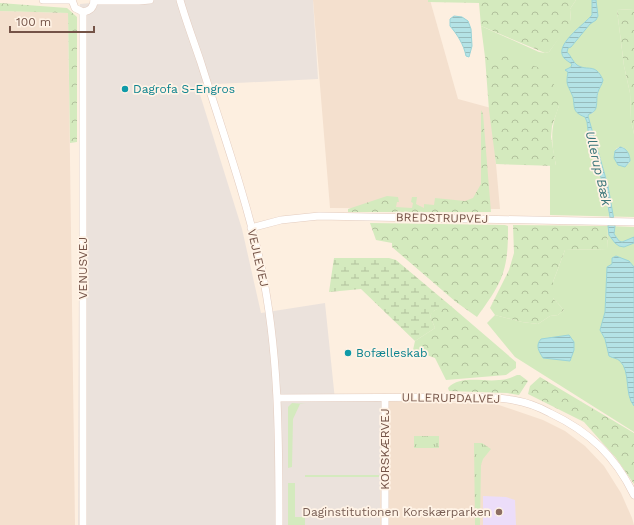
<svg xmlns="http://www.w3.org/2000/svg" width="634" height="525" font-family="'Work Sans',sans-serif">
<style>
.residential{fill:#f4e0ce}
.industrial{fill:#ebe2dc}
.education{fill:#ecddf9}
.grass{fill:#d4eabe;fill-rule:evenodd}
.forest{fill:url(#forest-crowns)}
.wetland{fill:url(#wetland-marsh)}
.park{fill:url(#park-tufts)}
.water{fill:url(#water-rules);stroke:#9ad4d8}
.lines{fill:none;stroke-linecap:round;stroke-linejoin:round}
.minor-casing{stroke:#e3ccbf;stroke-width:8}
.minor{stroke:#fff;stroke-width:7}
.culture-dot{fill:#0f9aa8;stroke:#fff3e6;stroke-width:1.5}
.education-dot{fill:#8d6e63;stroke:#fff3e6;stroke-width:1.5}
.labels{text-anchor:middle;stroke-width:3.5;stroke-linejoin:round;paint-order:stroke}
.culture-label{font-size:12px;fill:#0d838f;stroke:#fff3e6;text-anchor:start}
.street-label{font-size:12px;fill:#745347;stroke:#fff3e6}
.education-label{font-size:12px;fill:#785e54;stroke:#fff3e6;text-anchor:end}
.water-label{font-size:13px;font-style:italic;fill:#3b757a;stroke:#fff3e6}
</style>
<defs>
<pattern id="forest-crowns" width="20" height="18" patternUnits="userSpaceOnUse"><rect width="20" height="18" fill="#d4eabe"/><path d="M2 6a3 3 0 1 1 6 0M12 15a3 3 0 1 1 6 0" fill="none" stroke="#b1c09c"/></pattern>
<pattern id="wetland-marsh" width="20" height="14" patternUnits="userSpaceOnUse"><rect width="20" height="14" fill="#d4eabe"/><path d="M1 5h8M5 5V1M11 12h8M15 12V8" fill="none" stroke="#b1c09c"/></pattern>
<pattern id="park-tufts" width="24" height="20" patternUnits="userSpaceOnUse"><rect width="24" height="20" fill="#d4eabe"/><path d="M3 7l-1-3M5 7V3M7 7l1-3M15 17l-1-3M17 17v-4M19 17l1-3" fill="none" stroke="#b1c09c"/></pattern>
<pattern id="water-rules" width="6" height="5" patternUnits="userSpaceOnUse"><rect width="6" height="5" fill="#b4e3e6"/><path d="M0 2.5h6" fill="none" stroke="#97bbbc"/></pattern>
</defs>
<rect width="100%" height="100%" fill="#fdefe0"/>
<g class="residential">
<polygon points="313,0 430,0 458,99 491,108 500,209 330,208"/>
<polygon points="0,11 68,13 75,525 0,525"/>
<polygon points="381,401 496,404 543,420 565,431 585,446 604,466 621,493 632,518 634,525 380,525"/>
</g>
<polygon class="industrial" points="125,0 313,0 318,79 197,85 242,229 261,313 325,303 335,400 381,401 380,525 78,525 80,4"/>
<polygon class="education" points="483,496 506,497 515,500 516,525 483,525"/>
<g class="grass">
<path d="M 576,0 L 634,0 L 634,9 L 617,10 L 624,66 L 630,93 L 631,120 L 634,134 L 634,217 L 550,215 L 550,165 L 556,165 C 551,143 550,128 559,106 L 486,56 L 485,57 L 481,26 L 539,52 L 545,53 L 549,52 L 571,20 L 570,9 ZM 572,62 C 575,63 578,66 581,67 C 592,70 597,67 603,80 C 602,85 599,88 598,93 C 596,100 597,105 593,113 L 589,114 L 577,108 L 575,95 L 570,82 ZM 619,147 L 623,147 L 630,159 L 630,162 L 625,167 L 614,155 L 616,149 Z"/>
<polygon points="608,226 634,227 634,432 515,357 487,323 495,315 522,322 538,324 550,316 558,315 564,310 553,298 553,282 565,250 607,249"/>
<polygon points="292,403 306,404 300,404 293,419 292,467 288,468 288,407"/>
<rect x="305" y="475" width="74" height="2"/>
<polygon points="288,483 295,483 295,517 305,517 305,525 288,525"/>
</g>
<g class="forest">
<polygon points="428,0 576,0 570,9 571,22 549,52 545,53 481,26 479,3 428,2"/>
<polygon points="0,3 67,8 77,17 77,142 70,143 68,13 0,11"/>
<polygon points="634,9 634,134 631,120 630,93 624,66 617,10"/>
<polygon points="495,51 500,52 540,68 550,78 559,93 559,106 552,126 551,137 556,166 496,164 489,110 485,57 488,53"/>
<polygon points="481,110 483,114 491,212 348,212 348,209 387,196 398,197 399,202 397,202 396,207 412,208 413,203 411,202 412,197 417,197 416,204 424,208 424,204 434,205 435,198 465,201 473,198 481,184"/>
<path d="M 370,223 L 505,225 L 508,226 C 508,242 508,258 503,273 C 498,289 486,304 477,317 L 456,302 L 392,247 L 392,243 L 376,240 Z"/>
<polygon points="513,225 608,226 607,249 565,250 553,282 553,298 564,310 558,315 550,316 538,324 522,322 495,315 490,308 509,270 514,253"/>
<polygon points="440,307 452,307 516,362 516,368 506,375 446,380 435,358 413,350 415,341 435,328 430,316 432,312"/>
<path d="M 517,375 L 520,375 L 528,381 L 519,395 L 507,393 L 449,391 L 448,388 C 460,375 483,382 499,380 C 506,380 511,378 517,375 Z"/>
<polygon points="540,377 634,433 634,484 616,458 584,422 528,394 530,386"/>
</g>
<path class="wetland" d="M 334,258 L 389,258 L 396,260 L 452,307 C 443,307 435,307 430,316 L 435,328 L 415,341 L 361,289 L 329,292 Z"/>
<g class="park">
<rect x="414" y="436" width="25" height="12"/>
<polygon points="474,443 482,443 491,449 483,459 481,465 480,525 475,525"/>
</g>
<g class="water">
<path d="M 592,0 L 596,0 L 598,16 L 596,20 L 590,24 L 571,47 L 568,48 L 567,52 C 571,56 573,62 577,65 C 588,72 595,62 603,80 C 602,85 599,88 598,92 C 595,101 600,111 589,114 L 588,116 L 608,186 L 615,226 L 614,234 L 619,241 L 622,242 L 634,237 L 634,243 L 624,247 L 619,246 L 615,243 L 609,235 L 608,226 L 610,217 L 607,200 L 588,130 L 587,122 L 585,117 C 572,112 575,108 573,97 C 572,94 570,91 569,88 C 566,83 567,78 568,72 L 565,70 L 571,67 L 572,64 C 569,62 566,60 564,58 C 553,45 585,24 592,15 Z"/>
<path d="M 454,16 L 462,17 L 468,21 L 471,29 L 472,46 L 469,57 L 466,56 C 464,45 457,34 450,26 L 450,19 Z"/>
<path d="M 620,147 C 627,148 630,155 630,161 L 625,167 L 618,165 L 614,158 L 615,151 Z"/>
<path d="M 616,256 L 629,261 L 634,267 L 634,406 C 624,394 631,372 620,361 C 617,358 612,358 609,356 L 605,339 L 600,330 L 605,312 L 607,267 L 612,264 L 612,258 Z"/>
<path d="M 569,335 L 574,342 L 574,350 L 570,361 L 543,358 C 539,351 535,346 541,339 Z"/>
</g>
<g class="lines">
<defs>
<g id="minor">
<polyline points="43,0 72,0"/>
<path d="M 72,0 L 75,8 L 83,12 C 90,11 94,7 94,0"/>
<path d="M 180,0 C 186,21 194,42 201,63 C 222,130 246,197 261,266 C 279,351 279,438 279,525"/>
<polyline points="94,1 139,1 150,0"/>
<polyline points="83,12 83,525"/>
<polyline points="251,228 281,220 319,216 634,222"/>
<path d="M 278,398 L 482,397 C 492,398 503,398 513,400 C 525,402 539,407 550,413 C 590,432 615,456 634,495"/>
<polyline points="385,525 385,398"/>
</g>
</defs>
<use href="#minor" class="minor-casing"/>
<use href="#minor" class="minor"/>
</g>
<g class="culture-dot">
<circle cx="125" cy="89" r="4"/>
<circle cx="348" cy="353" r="4"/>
</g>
<circle class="education-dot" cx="499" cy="512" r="4"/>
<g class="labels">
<g class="culture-label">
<text x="133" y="93">Dagrofa S-Engros</text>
<text x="356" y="357">Bofælleskab</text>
</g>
<g class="street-label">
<text transform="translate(442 218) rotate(1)" y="4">BREDSTRUPVEJ</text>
<text transform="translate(258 258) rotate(77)" y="4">VEJLEVEJ</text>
<text transform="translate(83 268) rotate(-90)" y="4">VENUSVEJ</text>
<text transform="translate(451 398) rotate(1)" y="4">ULLERUPDALVEJ</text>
<text transform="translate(385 449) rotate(-90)" y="4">KORSKÆRVEJ</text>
</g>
<g class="education-label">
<text x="491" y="516">Daginstitutionen Korskærparken</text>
</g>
<g class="water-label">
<text transform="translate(599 168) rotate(77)" y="5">Ullerup Bæk</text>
</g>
</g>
<path d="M10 26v6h84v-6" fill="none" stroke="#745347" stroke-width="2"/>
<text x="16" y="26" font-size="12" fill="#745347" stroke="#fff3e6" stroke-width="3" paint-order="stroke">100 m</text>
</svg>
